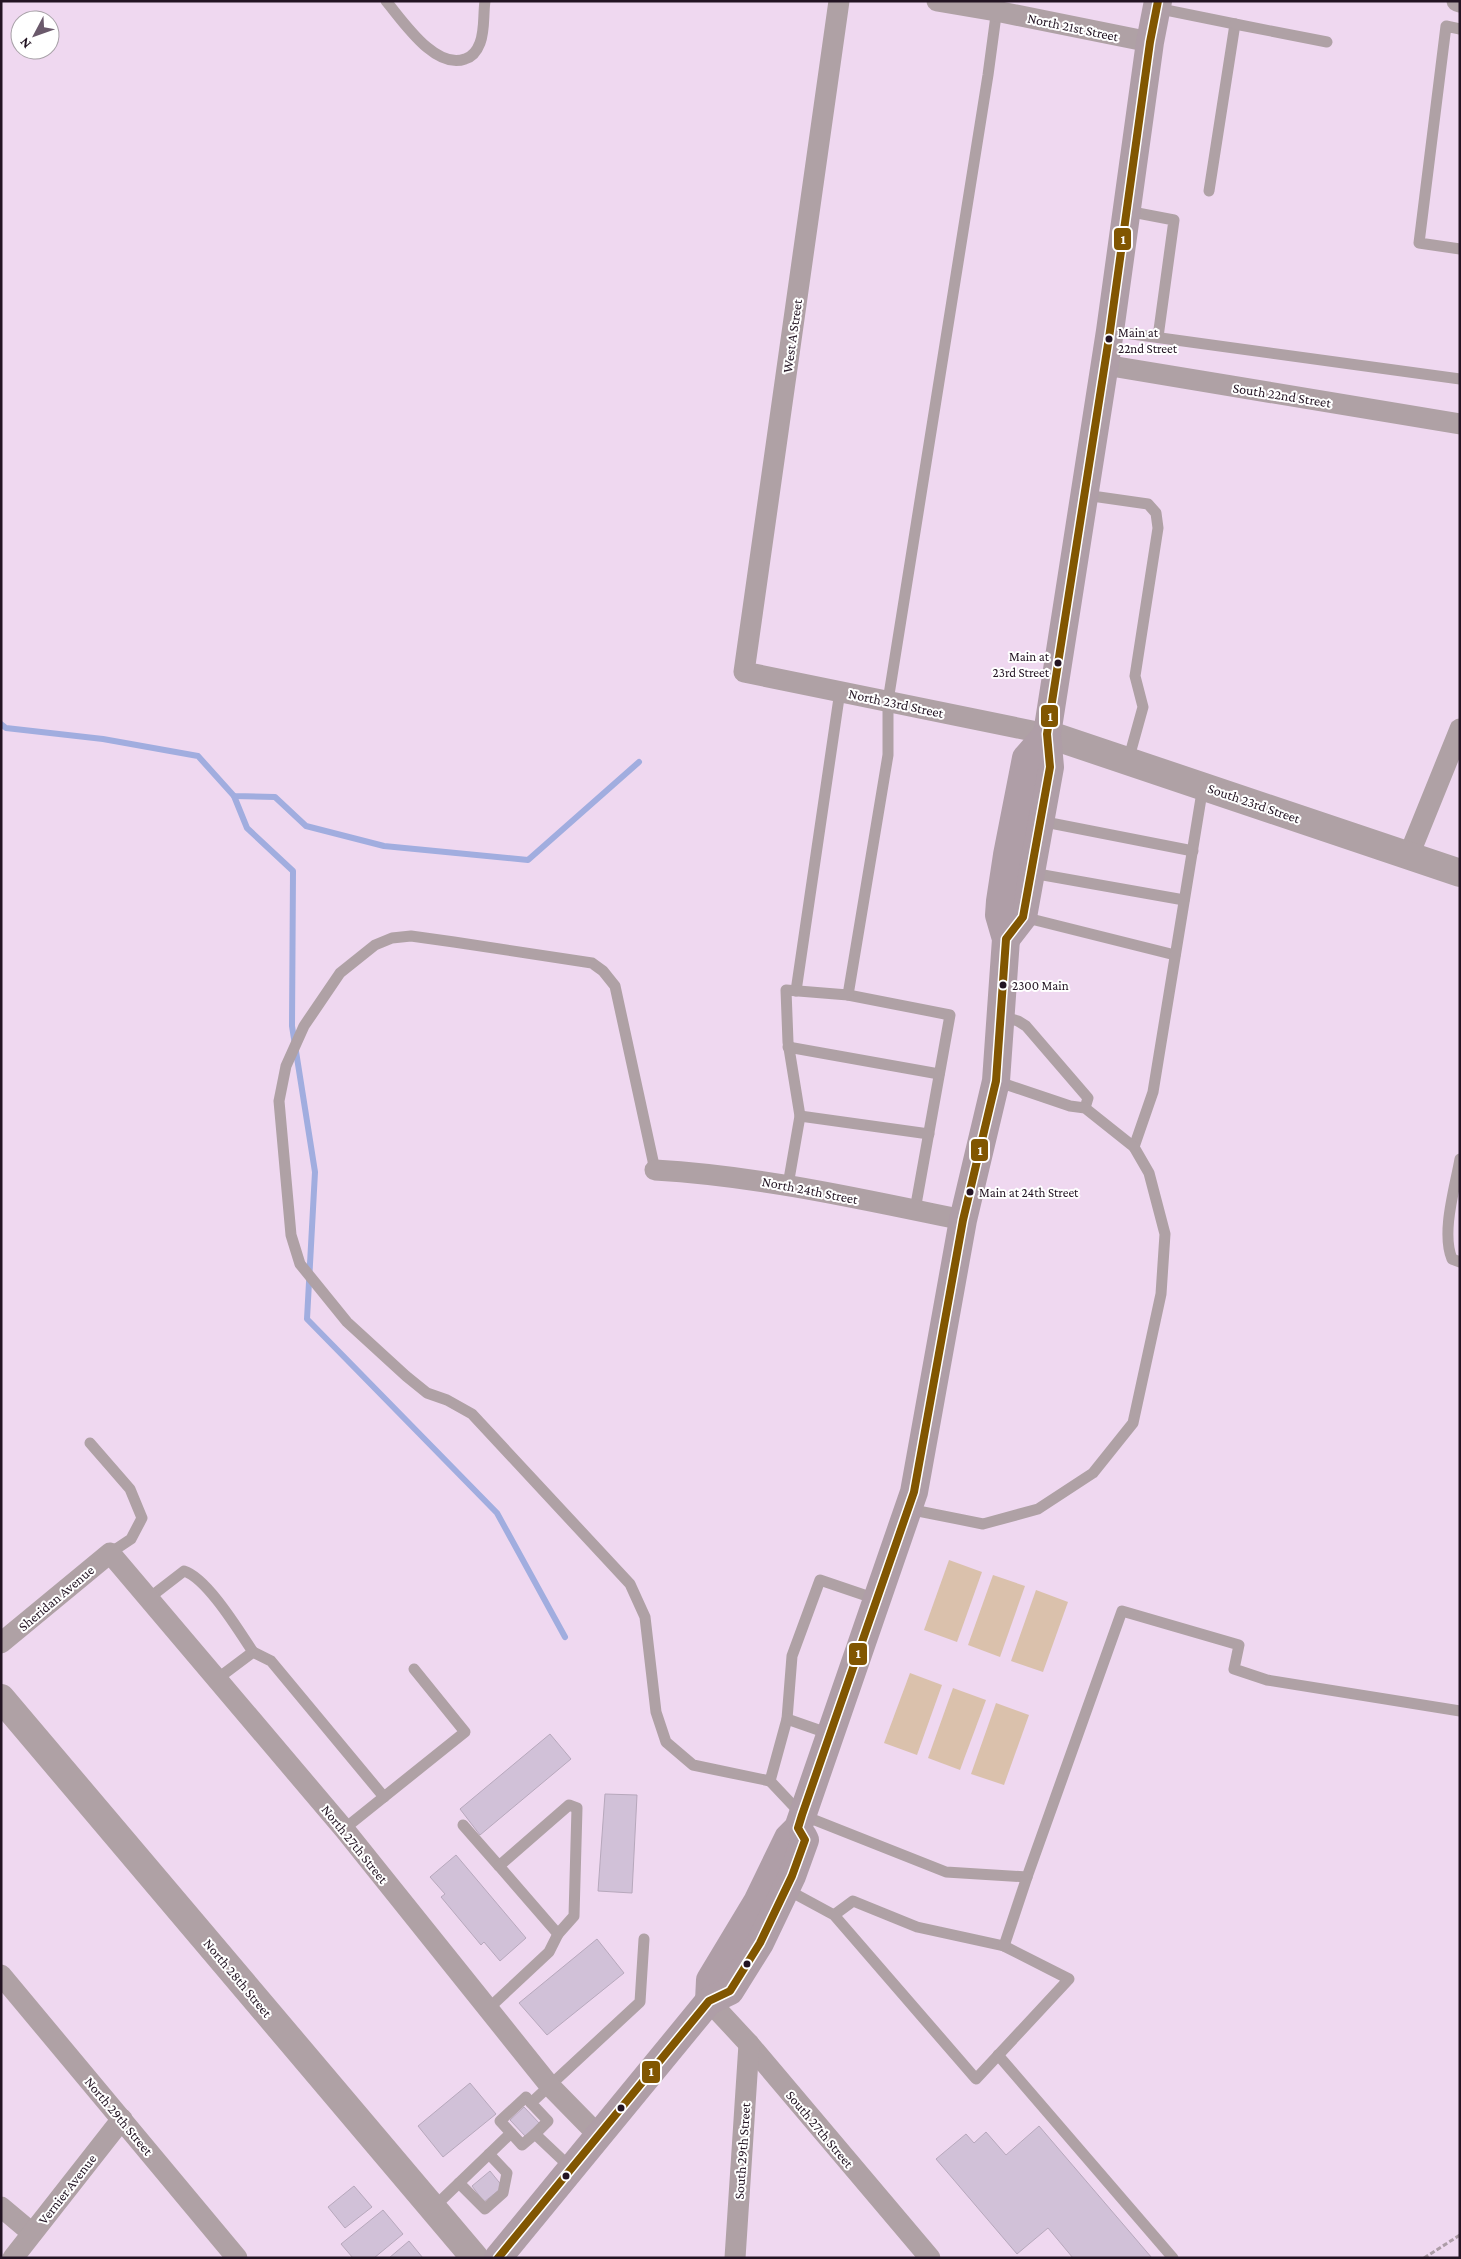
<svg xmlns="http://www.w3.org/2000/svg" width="1461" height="2259" font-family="'Crimson Pro',serif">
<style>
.green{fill:#dac1ac}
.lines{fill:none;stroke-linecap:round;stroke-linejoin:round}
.stream{stroke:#a1addf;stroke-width:6}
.building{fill:#d1c1d8;stroke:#b7a8bc}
.path{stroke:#ad9da7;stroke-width:3;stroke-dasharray:5 2.5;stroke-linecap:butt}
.service{stroke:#afa1a5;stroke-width:11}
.minor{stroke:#afa1a5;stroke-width:21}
.tertiary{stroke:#afa1a5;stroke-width:28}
.secondary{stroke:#af9ea7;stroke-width:28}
.bus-1-casing{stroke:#fff;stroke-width:11}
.bus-1{stroke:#815601;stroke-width:8}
.bus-dot{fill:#231423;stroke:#fff;stroke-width:2}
.labels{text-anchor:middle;stroke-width:4;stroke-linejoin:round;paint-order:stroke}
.bus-label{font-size:13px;fill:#231423;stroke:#fff;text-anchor:start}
.street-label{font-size:14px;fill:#231423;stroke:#fff}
.line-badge{stroke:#fff;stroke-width:2}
.badge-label{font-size:14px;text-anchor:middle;font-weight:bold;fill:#fff}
</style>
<rect width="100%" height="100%" fill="#efd8f0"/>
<g class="green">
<polygon points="949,1560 982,1572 957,1642 924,1630"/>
<polygon points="993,1575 1025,1586 1000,1657 968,1645"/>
<polygon points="1036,1590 1068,1602 1043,1672 1011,1661"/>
<polygon points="910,1673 942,1685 917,1755 884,1743"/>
<polygon points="953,1688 986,1700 960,1770 928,1758"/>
<polygon points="996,1703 1029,1715 1004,1785 971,1774"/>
</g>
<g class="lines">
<g class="stream">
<polyline points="1,724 6,728 103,739 198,756 234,796 275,797 306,826 384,846 528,860 639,762"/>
<polyline points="234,796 247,828 293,871 292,1026 315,1172 307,1319 497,1513 565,1637"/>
</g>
</g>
<g class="building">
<polygon points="550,1734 571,1759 480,1835 460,1809"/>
<polygon points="605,1794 637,1795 632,1893 598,1891"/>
<polygon points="456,1855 526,1938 500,1961 484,1942 481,1945 441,1897 445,1894 430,1877"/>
<polygon points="597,1939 624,1973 547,2035 519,2003"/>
<polygon points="470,2083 496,2114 443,2157 418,2126"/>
<polygon points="524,2107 540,2124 526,2137 510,2120"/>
<polygon points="1039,2126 1152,2258 1073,2258 1048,2228 1017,2254 936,2159 966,2134 974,2143 986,2132 1006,2155"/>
<polygon points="490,2171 503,2187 484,2202 472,2186"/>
<polygon points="354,2186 372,2207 345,2228 328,2207"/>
<polygon points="383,2210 403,2234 374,2258 353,2258 341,2244"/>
<polygon points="409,2241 423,2258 389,2258"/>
</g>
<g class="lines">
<polyline class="path" points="1424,2258 1460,2235"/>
<g class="service">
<path d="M 386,1 C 403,21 435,70 465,59 C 472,57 477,51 480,43 C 485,30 483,15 485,1"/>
<polyline points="1156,8 1235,24 1209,191"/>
<polyline points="1235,24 1327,42"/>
<polyline points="1460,29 1446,26 1419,243 1460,249"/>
<polyline points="1127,211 1174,220 1158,337"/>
<polyline points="1110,331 1460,379"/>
<polyline points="1085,495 1148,504 1156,513 1158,528 1135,676 1143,707 1128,761"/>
<polyline points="1040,821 1193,851"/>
<polyline points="1032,873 1184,900"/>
<polyline points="1023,917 1175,955"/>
<polyline points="796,991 840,691"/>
<polyline points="848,995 950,1015 915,1210"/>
<polyline points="1001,1016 1018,1021 1026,1026 1088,1098 1085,1108"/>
<polyline points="788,1047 939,1074"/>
<polyline points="800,1116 929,1134"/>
<polyline points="1134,1147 1153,1092 1203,786"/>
<path d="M 1460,1159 C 1455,1188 1441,1232 1452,1259 L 1460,1262"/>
<polyline points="655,1170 615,986 603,971 592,963 454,942 411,936 392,938 375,945 340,973 304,1026 286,1066 279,1101 291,1235 300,1264 347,1322 406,1376 427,1393 447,1400 472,1414 630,1584 645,1617 656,1712 666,1742 693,1765 770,1781"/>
<polyline points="788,1185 800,1116 788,1042 786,990 848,995 888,755 888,701 988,75 997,8"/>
<polyline points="90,1443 130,1489 142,1518 131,1539 110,1553"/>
<polyline points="908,1509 983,1524 1038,1509 1093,1473 1133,1423 1161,1294 1165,1234 1149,1173 1134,1147 1085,1108 1070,1106 996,1081"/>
<path d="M 149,1598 L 184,1571 C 207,1578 239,1631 253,1652"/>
<polyline points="876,1599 820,1580 792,1656 787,1719 770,1781 802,1815 946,1872 1027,1877 1122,1611 1239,1645 1234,1669 1267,1680 1460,1711"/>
<polyline points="217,1679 253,1652 271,1661 384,1797"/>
<polyline points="787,1719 830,1734"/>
<polyline points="463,1825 499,1866 569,1805 577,1808 574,1916 558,1934 549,1952 489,2008"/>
<polyline points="344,1829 465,1732 414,1669"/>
<polyline points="499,1866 558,1934"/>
<polyline points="786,1889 834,1915 976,2079 1069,1979 1004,1946 917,1927 853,1901 834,1915"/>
<polyline points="1004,1946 1027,1877"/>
<polyline points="998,2055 1173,2258"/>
<polyline points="511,2133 500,2121 526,2097 531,2103"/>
<polyline points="535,2134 548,2121 531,2103 640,2002 644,1939"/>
<polyline points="459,2183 485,2209 503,2193 507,2173 489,2154"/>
<polyline points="433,2208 511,2133 522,2145 535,2134 571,2168"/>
</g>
<g class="minor">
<polyline points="839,1 744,672 1047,734"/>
<polyline points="937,1 996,11 1150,42"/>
<polyline points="1457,1 1460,2"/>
<polyline points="1105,365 1460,424"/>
<polyline points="1409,855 1460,729"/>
<path d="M 655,1170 C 759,1176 861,1199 963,1220"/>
<polyline points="1,1643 110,1553 344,1829 550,2086 599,2136"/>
<polyline points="1,1975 237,2258"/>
<polyline points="709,2001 749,2044 930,2258"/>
<polyline points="1,2207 32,2233"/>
<polyline points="13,2258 122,2119"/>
<polyline points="735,2258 749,2044"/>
</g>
<g class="tertiary">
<polyline points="1047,734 1460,873"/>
<polyline points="1,1698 475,2258"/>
</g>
<g class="secondary">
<polyline points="1006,939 1023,917 1050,767 1047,734 1110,331 1150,42 1158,1"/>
<polyline points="709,2001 710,1980 757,1902 788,1838 798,1828 914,1492 963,1220 996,1081 1006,939 999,915 1000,901 1007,855 1026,758 1047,734"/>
<polyline points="498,2258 709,2001 730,1991 760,1943 792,1876 805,1840 803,1836"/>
</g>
<defs>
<polyline id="bus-1" points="498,2258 709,2001 730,1991 760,1943 792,1876 805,1840 798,1828 802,1815 914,1492 963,1220 996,1081 1006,939 1023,917 1050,767 1047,734 1110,331 1150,42 1158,1"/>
</defs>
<use href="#bus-1" class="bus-1-casing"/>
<use href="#bus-1" class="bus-1"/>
</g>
<g class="bus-dot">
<circle cx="1109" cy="339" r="4.5"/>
<circle cx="1058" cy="663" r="4.5"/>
<circle cx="1003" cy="985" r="4.5"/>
<circle cx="970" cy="1192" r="4.5"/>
<circle cx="747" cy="1964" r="4.5"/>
<circle cx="621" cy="2108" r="4.5"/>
<circle cx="566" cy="2176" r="4.5"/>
</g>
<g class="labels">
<g class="bus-label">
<text x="1118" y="337">Main at<tspan x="1118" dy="16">22nd Street</tspan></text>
<text x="1049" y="661" text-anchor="end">Main at<tspan x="1049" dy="16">23rd Street</tspan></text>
<text x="1012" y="990">2300 Main</text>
<text x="979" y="1197">Main at 24th Street</text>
</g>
<g class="street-label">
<text transform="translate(1073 27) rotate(12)" y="5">North 21st Street</text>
<text transform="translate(792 336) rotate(-82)" y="5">West A Street</text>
<text transform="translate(1282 395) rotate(9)" y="5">South 22nd Street</text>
<text transform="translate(896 703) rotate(12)" y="5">North 23rd Street</text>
<text transform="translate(1254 803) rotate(19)" y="5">South 23rd Street</text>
<text transform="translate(810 1190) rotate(11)" y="5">North 24th Street</text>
<text transform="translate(56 1598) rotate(-40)" y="5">Sheridan Avenue</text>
<text transform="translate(355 1844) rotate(51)" y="5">North 27th Street</text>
<text transform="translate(238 1978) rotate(50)" y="5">North 28th Street</text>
<text transform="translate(119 2116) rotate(50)" y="5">North 29th Street</text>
<text transform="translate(820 2129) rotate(50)" y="5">South 27th Street</text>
<text transform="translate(742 2151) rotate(-86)" y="5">South 29th Street</text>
<text transform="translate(67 2189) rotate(-52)" y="5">Vernier Avenue</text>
</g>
</g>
<g class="line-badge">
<rect x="1113" y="227" width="19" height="24" rx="5" fill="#815601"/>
<rect x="1040" y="704" width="19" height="24" rx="5" fill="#815601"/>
<rect x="970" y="1138" width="19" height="24" rx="5" fill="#815601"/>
<rect x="848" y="1642" width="20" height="24" rx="5" fill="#815601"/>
<rect x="641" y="2060" width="20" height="24" rx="5" fill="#815601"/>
</g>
<g class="badge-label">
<text x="1123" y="244">1</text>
<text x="1050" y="721">1</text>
<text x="980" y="1155">1</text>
<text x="858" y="1658">1</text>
<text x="651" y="2076">1</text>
</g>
<rect width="1461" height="2259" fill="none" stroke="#231423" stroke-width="5"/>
<g transform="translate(35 35) rotate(229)"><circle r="24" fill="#ffffff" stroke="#a7a1a7"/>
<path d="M0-4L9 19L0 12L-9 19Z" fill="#6a596b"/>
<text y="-8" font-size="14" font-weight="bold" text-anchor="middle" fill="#231423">N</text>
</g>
</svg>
